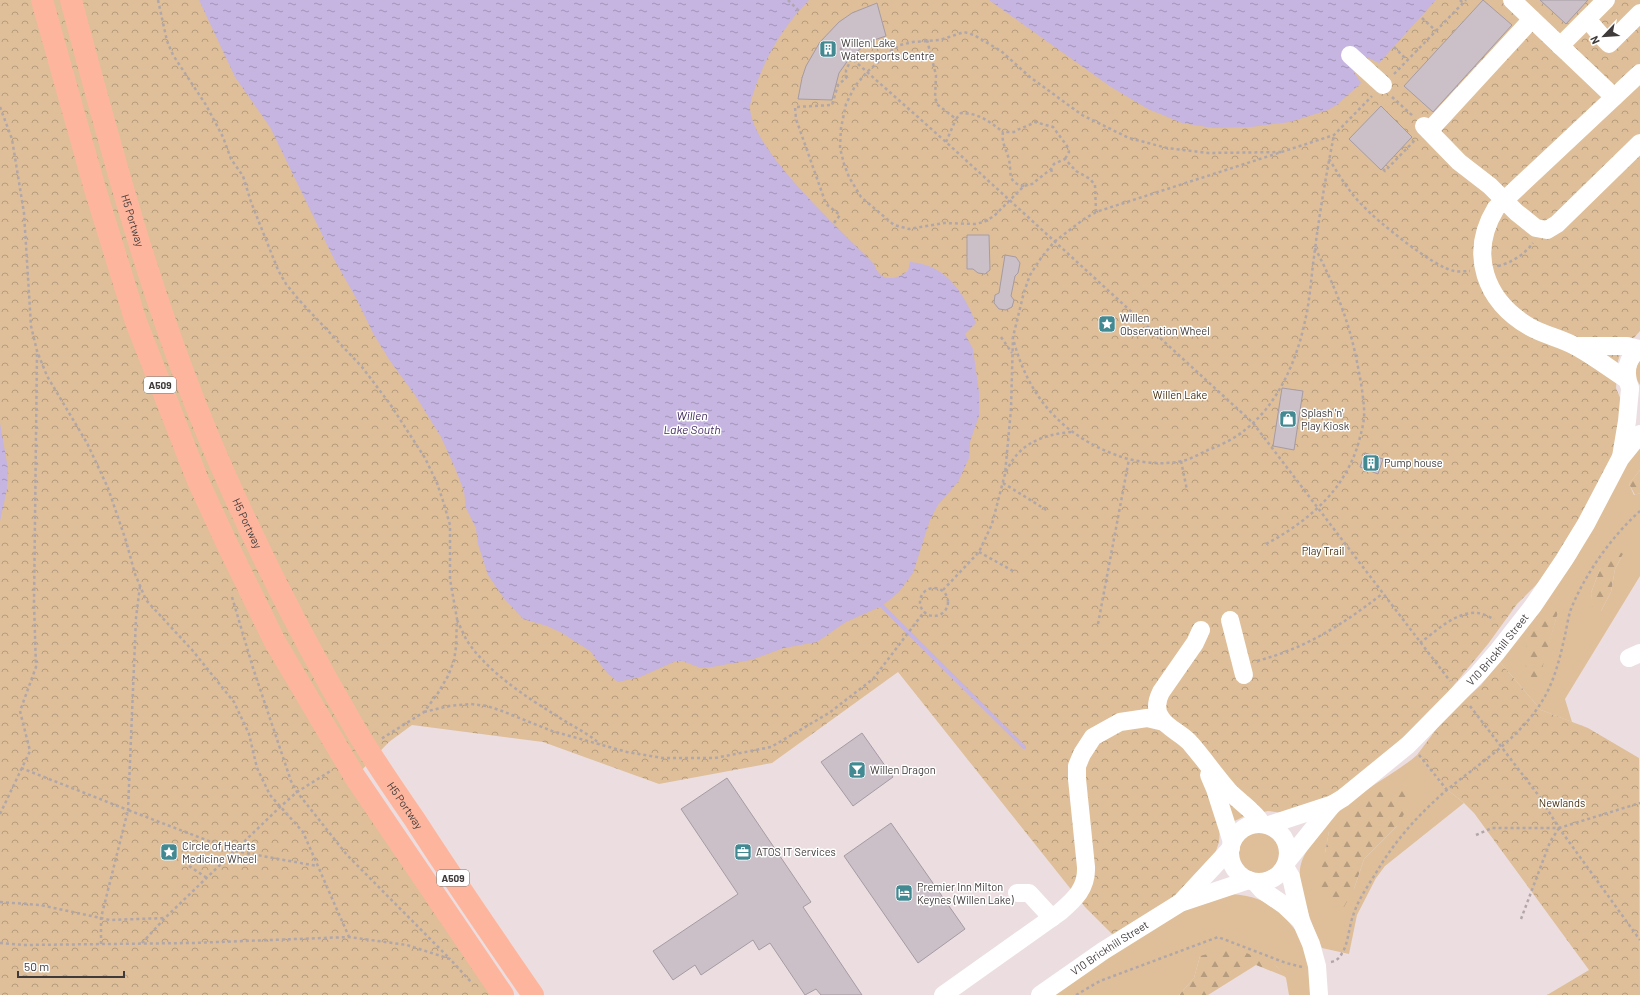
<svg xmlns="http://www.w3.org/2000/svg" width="1640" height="995" font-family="Barlow,sans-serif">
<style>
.grass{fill:#debf99;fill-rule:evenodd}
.forest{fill:url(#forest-firs)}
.park{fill:url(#park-crowns)}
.water{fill:url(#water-ripples)}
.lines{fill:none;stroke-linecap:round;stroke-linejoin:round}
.stream{stroke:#c6b4e1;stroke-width:4}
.building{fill:#cbc0c8;stroke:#a69ba3}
.path{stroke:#b2a7a8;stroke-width:2.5;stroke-dasharray:3 3;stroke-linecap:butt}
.minor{stroke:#fff;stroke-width:18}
.major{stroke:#fdb69d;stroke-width:22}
.labels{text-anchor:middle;stroke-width:3;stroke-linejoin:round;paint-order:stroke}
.shield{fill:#fff;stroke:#797676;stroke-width:1}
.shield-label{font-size:10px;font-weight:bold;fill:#403b3b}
.poi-label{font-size:11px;fill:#403b3b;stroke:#fff;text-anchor:start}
.street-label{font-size:11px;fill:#403b3b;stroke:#fff}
.park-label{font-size:11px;fill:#483110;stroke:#fff}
.water-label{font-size:12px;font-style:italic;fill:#422960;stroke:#fff}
</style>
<defs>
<pattern id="forest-firs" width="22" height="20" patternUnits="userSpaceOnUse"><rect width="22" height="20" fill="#debf99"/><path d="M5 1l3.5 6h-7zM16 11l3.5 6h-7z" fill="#b59c7e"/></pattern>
<pattern id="park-crowns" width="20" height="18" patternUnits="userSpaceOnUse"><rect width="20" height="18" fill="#debf99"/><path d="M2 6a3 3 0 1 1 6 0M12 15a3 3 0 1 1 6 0" fill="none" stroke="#b59c7e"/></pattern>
<pattern id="water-ripples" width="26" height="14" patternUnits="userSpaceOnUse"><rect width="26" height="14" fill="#c6b4e1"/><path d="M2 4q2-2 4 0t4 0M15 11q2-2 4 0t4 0" fill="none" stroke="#a294b8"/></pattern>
</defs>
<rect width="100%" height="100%" fill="#ecdee0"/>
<g class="grass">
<path d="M 1640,360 L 1640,385 C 1634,377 1634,368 1640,360 Z"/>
<path d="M 1640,443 L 1640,470 L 1629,484 L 1634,495 L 1640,493 L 1640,576 L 1565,699 L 1572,722 L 1541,710 L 1499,661 L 1536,615 L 1576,558 L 1634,451 ZM 1623,554 L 1615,569 L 1611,592 L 1601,611 L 1594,611 L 1591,593 L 1600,569 ZM 1558,612 L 1537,682 L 1536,617 Z"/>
<path d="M 1417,755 L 1445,788 L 1464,803 L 1385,866 L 1376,878 L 1357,915 L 1349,954 L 1322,948 C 1313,927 1298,891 1300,869 C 1301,860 1307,849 1313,842 C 1327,822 1344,805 1365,791 C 1382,779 1401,769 1417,755 ZM 1397,826 L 1364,859 L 1354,889 L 1325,853 L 1329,831 Z"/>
<circle cx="1259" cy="853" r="20"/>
<path d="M 1228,894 C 1256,895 1275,903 1292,926 C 1294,929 1298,932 1300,935 C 1307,950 1311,979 1315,995 L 1289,995 L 1286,978 L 1276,966 L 1200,956 L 1194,978 L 1179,995 L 1040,995 L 1119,941 L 1203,902 Z"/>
</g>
<g class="forest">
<polygon points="1640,470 1640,493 1635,495 1629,484"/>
<polygon points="1616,549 1623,554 1615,569 1611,592 1601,611 1593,611 1591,593 1600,569"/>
<polygon points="1551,609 1558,612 1538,683 1527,673 1525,661 1527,635 1536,617"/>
<polygon points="1407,786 1413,799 1397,826 1364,859 1354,889 1344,907 1329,906 1317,887 1325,853 1329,831 1362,798 1395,787"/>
<polygon points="1233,947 1276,966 1286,977 1256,965 1208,995 1179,995 1194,978 1200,956"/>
</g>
<g class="park">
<polygon points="0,0 1640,0 1640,331 1620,354 1618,361 1616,388 1621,400 1617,441 1611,459 1595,493 1543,578 1517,604 1488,644 1434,709 1361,776 1326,799 1282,813 1268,811 1245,816 1220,828 1219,842 1216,851 1206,870 1119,941 1085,907 898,672 772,763 659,784 543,742 412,725 389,742 355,777 503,995 0,995"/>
<polygon points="1499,661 1541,710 1588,728 1639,758 1640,995 1547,995 1589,970 1474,813 1464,803 1445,788 1417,755 1446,716 1481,685"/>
</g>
<g class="water">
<path d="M 199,0 L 809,0 C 785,25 768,52 756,85 C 754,92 750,101 750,108 C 752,151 844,233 874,264 C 880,282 894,281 908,271 L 910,262 C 947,265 963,292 976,323 L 965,334 L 973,349 L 979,392 L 979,416 L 970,442 L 969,458 L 958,482 L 938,505 L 930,520 L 913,573 L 899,592 L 882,606 L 846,622 L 817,642 L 784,648 L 751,660 L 712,667 L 701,668 L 682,661 L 676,661 L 640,677 L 618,682 L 608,674 L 590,651 L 562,633 L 547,626 L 523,619 L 503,597 L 488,575 L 478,544 L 476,528 L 466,508 L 464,491 L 455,468 L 441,437 L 415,395 L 390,361 L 373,333 L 356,298 L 334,259 L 270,127 L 235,77 Z"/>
<polygon points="989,0 1436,0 1379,63 1353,51 1346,59 1361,83 1338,104 1328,110 1290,122 1251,127 1213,128 1182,123 1148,109 1111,87"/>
<polygon points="0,423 8,469 7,489 0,521"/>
</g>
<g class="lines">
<polyline class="stream" points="882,606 1024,747"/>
</g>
<g class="building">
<polygon points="1483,0 1512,25 1433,112 1404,86"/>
<polygon points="1540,0 1588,0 1566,24"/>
<polygon points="877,3 886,36 874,40 863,47 851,56 839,73 832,100 798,99 802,78 806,66 820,42 839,22 852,13"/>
<polygon points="1381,106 1412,137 1381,170 1349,139"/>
<polygon points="967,235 989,235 990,270 985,274 978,273 973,269 967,269"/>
<polygon points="1005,255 1016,257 1020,263 1018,273 1015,276 1011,296 1014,300 1012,307 1006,310 999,309 994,303 995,295 999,293"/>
<polygon points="1282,388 1303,391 1294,450 1273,446"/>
<polygon points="1365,453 1383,459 1378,474 1360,467"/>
<polygon points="862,733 893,777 853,806 821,762"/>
<polygon points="727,778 811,902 803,907 862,995 821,995 816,989 805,995 770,943 759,950 753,940 701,975 695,965 673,980 653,951 738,894 681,809"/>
<polygon points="891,823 965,929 918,963 844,856"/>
</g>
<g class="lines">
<g class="path">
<polyline points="158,0 167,41 173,55 206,105 223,137 231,159 243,176 251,202 278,270 286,284 299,300 362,367 390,404 425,458 437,483 444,504 450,525 450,579 457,619 456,647 454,661 448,676 438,693 424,712 381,739"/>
<polyline points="788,0 799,11"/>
<polyline points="1460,0 1463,3"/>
<polyline points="1422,18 1436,31"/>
<path d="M 927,40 L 936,75 L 935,98 L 938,105 L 956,119 L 961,113 C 979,113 990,122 1003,132"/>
<polyline points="1394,47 1407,60"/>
<polyline points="840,48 946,142 1253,423 1450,681"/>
<polyline points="1394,74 1466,0"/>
<polyline points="1392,97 1413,116"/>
<polyline points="0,107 12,139 24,213 31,326 37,351 47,376 87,443 108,488 126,541 135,574 146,600 193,651 234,702 249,734 257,768 270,795 303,832 349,937"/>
<polyline points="946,142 956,119"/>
<path d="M 1329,159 C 1339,175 1349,192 1363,206 C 1377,221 1435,268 1454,271 C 1459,272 1465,271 1470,271"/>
<polyline points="1051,169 1053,175"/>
<polyline points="1383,169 1385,171 1416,139"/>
<path d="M 1024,186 C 1006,183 1012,171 1009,160 C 1007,150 1001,143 1003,132 L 1014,132 C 1019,128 1027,127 1035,122 L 1053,127 L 1067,146 L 1069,152 L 1065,159"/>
<polyline points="1096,212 1095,185 1090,179 1076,171 1065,159 1054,164 1051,169 1032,184 1024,186 994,216 984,222 975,224 944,223 909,229 894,225 861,197 849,177 844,164 840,148 841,128 846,104 855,86 867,72 892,50 900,45 913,42 940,40 964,32 974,35 1001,51 1030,77 1082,115 1129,138 1167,148 1208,153 1284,152"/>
<polyline points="834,223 840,215 826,204 796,119 795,107 832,105 838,85 846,78 846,70 852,58"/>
<path d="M 1498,266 C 1511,263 1525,254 1533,243"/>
<polyline points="1001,337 1012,353"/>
<path d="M 1014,342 C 1029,397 1062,435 1116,455 C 1137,463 1164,466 1186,460 C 1193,458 1201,453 1208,450 C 1221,445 1236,438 1246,429 C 1278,404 1297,360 1305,321 C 1310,300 1311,278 1314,257 C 1319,216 1326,175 1334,135"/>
<polyline points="1181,461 1187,490"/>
<path d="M 1006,472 C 1019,443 1042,435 1071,432"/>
<polyline points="1003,483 1048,511"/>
<path d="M 1266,544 C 1309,521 1346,489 1359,441 C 1362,430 1365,419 1364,408 C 1363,393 1360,377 1357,362 C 1349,321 1335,286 1315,248"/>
<polyline points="979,552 1013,571"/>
<circle cx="934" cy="602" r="14"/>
<polyline points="943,590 979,552 992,524 1005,474 1011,409 1013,337 1024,292 1030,275 1041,258 1054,242 1084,219 1096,212 1334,135 1372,96"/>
<polyline points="232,597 253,668 291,781 297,792 347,855 450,959"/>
<path d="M 457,620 C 460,626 463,633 466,639 C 485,670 526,697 557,716 C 572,726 586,732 600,744"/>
<polyline points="1098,624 1129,459"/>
<path d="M 1420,643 C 1435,632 1456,611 1477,613 C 1482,613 1489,617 1494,619"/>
<path d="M 1257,661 C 1306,648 1342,625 1382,594"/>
<polyline points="1470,706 1539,796 1559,828 1640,940"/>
<polyline points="424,712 449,706 471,704 487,706 502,711 552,731 627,752 662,758 715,758 771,747 829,713 873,679 924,612"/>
<polyline points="1419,755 1447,790"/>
<polyline points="21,768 128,810 136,618 140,586"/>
<polyline points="0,814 30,751 20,711 36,667 34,603 37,353"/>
<polyline points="1476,835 1492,828 1559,828 1640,803"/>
<polyline points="189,866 207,878"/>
<polyline points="0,902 40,905 110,920 165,918"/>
<polyline points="1521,919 1550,842 1559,828"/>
<polyline points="0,943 23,945 193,943 349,937 407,945 450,959 471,982"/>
<polyline points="142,943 165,918 280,807 297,792 332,770"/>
<polyline points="101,944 101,918 128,810 235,851 317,866"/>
<path d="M 1331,962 C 1336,961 1340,958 1342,953 C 1348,945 1349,926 1353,916 C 1358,899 1370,883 1379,868 C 1397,838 1421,812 1448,789 C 1480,763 1518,739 1541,703 C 1554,683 1560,658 1565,635 C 1567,627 1568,617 1571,609 C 1585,574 1612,536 1640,511"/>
<polyline points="1076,995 1100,981 1218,937 1286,963 1302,967"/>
</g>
<g class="minor">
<polyline points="1512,0 1614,97"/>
<polyline points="1587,19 1605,40 1609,44 1640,13"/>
<polyline points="1560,46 1606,0"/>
<polyline points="1350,55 1383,85"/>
<polyline points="1424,126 1459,162 1490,186 1516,212 1536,228 1547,230 1557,224 1640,143"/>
<polyline points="1429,131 1532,19"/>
<polyline points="1575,346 1627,346 1639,349"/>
<path d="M 1626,379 C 1609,368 1592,355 1575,346 C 1560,338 1544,335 1530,327 C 1485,301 1468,254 1496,208 L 1640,73"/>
<path d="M 1630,388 C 1624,372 1626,358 1640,349"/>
<polyline points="1621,457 1627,421 1630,389"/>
<polyline points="1230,620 1244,675"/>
<path d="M 1201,630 L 1195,643 L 1161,692 C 1157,700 1155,710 1161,718 C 1168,729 1183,734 1191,744 C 1204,759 1215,775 1228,790 C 1239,802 1254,810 1262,824"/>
<polyline points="1629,658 1640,653"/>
<polyline points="1209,775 1215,789 1232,842"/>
<circle cx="1259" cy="853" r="29"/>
<path id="s1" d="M 1269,825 L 1333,804 L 1343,798 L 1408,745 L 1478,674 L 1497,652 L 1533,606 L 1564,560 L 1586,524 L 1620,459 L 1640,434"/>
<polyline points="1288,860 1333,804"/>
<polyline points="1285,867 1291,877 1301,921 1311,944 1317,966 1319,995"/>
<polyline points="1255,882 1262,890 1284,905 1301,921"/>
<polyline points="1017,893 1029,893 1052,918"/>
<polyline points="1183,902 1249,880"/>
<path d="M 943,995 L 1060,912 C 1075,899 1087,888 1086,867 L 1077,779 L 1077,766 L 1082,754 L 1093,737 L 1120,722 L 1147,718 L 1164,722"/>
<path id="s2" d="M 1040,995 L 1103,951 L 1180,903 L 1231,848"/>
</g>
<g class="major">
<polyline points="42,0 95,189 136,322 198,481 227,544 275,642 355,777 503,995"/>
<path id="s3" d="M 71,0 C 114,161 157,323 225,475 C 264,563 308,649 357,732 C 375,762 395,791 415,820 C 453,879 493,937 533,995"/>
</g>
</g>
<defs>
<symbol id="building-square" viewBox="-11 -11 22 22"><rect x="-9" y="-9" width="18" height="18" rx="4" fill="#438992" stroke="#fff"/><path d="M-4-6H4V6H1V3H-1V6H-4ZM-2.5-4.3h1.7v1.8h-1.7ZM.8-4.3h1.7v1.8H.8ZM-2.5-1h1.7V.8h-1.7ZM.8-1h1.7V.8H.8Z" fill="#fff"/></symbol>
<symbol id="sight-square" viewBox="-11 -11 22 22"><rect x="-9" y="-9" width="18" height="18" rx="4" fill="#438992" stroke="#fff"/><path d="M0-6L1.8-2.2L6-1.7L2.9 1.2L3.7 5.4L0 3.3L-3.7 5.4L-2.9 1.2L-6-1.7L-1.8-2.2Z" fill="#fff"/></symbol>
<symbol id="shop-square" viewBox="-11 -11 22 22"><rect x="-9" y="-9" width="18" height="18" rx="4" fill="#438992" stroke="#fff"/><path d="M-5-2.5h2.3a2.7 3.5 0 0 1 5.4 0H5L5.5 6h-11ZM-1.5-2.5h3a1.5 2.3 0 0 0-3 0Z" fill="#fff"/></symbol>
<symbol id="bar-square" viewBox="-11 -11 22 22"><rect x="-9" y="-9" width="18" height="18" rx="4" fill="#438992" stroke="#fff"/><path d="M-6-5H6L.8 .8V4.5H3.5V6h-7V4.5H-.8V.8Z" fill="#fff"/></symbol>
<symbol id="office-square" viewBox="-11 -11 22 22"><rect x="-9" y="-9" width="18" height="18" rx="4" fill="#438992" stroke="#fff"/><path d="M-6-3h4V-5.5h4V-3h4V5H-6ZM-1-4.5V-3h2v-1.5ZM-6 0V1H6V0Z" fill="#fff"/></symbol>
<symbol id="hotel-square" viewBox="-11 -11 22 22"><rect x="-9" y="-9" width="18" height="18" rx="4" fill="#438992" stroke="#fff"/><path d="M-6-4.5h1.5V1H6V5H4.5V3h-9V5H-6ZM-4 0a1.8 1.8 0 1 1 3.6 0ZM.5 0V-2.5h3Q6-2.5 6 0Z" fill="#fff"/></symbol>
</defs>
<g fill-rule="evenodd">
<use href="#building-square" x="818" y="39" width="20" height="20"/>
<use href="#sight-square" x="1097" y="314" width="20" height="20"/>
<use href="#shop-square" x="1278" y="409" width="20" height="20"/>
<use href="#building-square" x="1361" y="453" width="20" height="20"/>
<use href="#bar-square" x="847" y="760" width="20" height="20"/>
<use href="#sight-square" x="159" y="842" width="20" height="20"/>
<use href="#office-square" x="733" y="842" width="20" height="20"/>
<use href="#hotel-square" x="894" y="883" width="20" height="20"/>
</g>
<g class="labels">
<g class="shield">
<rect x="144" y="377" width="32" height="16" rx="3"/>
<rect x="437" y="870" width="32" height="16" rx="3"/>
</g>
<g class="shield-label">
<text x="160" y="389">A509</text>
<text x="453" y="882">A509</text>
</g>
<g class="poi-label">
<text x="841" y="47">Willen Lake<tspan x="841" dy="13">Watersports Centre</tspan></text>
<text x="1120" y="322">Willen<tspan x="1120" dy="13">Observation Wheel</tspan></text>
<text x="1301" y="417">Splash 'n'<tspan x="1301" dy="13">Play Kiosk</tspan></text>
<text x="1384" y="467">Pump house</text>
<text x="870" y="774">Willen Dragon</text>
<text x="182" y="850">Circle of Hearts<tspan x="182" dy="13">Medicine Wheel</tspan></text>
<text x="756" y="856">ATOS IT Services</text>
<text x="917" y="891">Premier Inn Milton<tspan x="917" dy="13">Keynes (Willen Lake)</tspan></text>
</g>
<g class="street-label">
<text dy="4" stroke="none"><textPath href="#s3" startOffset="229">H5 Portway</textPath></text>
<text dy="4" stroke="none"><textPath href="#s3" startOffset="553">H5 Portway</textPath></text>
<text dy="4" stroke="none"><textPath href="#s1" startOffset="294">V10 Brickhill Street</textPath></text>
<text dy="4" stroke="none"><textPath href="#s3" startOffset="877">H5 Portway</textPath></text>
<text dy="4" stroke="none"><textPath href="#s2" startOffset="84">V10 Brickhill Street</textPath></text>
</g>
<g class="park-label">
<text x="1180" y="399">Willen Lake</text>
<text x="1323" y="555">Play Trail</text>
<text x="1562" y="807">Newlands</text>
</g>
<g class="water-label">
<text x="692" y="420">Willen<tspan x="692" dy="14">Lake South</tspan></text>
</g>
</g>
<g transform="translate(1604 36) rotate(245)" stroke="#ffffff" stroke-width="3" paint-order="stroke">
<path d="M0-3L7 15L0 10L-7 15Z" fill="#403b3b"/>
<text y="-6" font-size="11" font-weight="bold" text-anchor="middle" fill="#403b3b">N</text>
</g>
<path d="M18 971v6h106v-6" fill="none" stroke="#403b3b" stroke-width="2"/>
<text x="24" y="971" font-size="12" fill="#403b3b" stroke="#ffffff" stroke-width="3" paint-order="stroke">50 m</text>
</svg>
